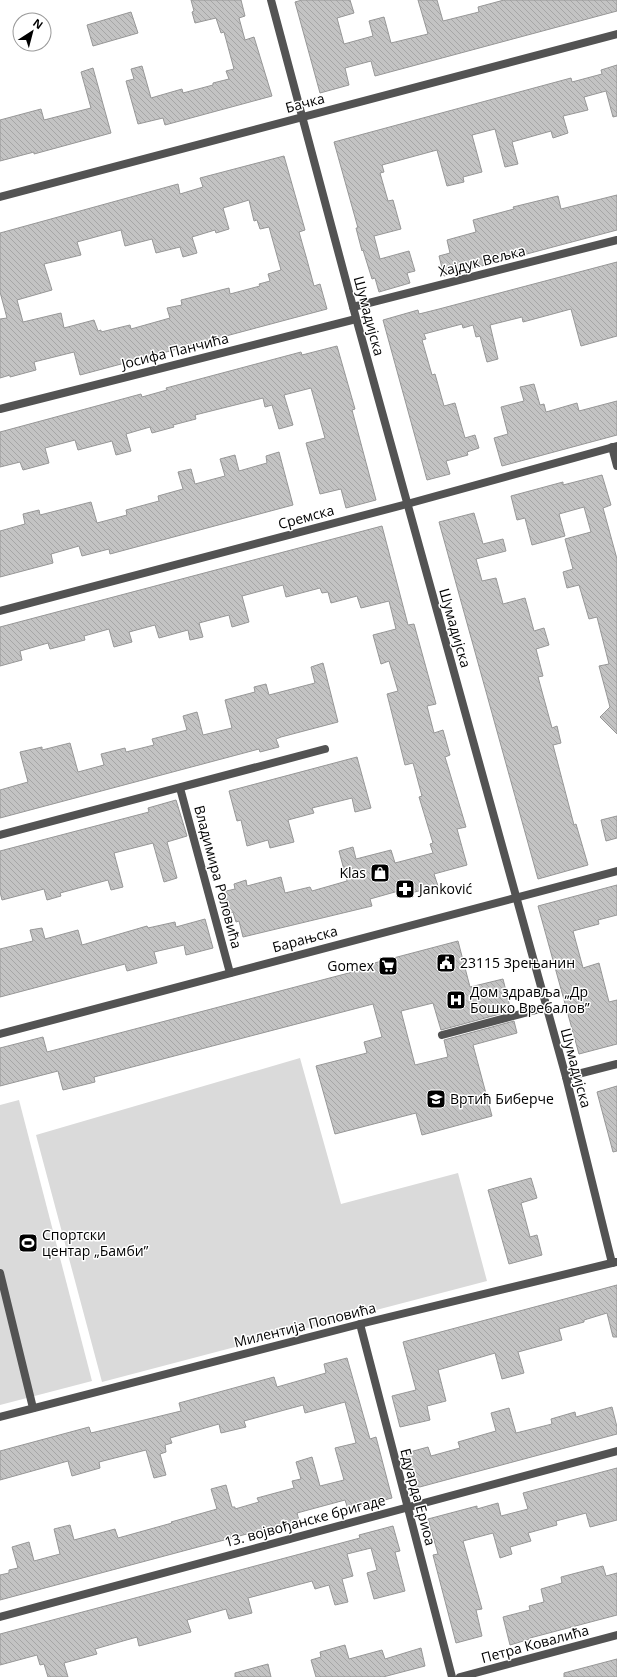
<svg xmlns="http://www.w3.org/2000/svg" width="617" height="1677" font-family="'Open Sans',sans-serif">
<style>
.grass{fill:#dadada}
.building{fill:url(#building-back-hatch);stroke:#979797;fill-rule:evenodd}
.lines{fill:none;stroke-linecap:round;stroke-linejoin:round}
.service{stroke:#535353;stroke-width:8}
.minor{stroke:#535353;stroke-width:8}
.labels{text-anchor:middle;stroke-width:3;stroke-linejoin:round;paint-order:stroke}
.street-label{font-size:14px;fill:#000;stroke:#fff}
.poi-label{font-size:14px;fill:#000;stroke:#fff;text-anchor:start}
</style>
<defs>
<pattern id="building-back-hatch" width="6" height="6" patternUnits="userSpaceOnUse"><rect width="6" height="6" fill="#c3c3c3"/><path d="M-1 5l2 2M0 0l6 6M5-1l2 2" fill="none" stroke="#a6a6a6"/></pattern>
</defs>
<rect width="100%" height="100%" fill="#fff"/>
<g class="grass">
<polygon points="300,1058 341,1204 458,1173 487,1281 102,1382 36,1135"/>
<polygon points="19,1100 92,1381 0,1405 0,1105"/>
</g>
<g class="building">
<polygon points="191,0 241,0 245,16 239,18 245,40 254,37 272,96 165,125 163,118 138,124 126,81 134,79 131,69 142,66 151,98 182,89 183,93 213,85 213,83 229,79 226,71 234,69 224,32 221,33 216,18 195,23 192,12 194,11"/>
<polygon points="302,0 350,0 354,13 337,18 344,44 373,36 369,21 384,17 391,43 428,34 418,0 437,0 443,21 479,12 478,7 504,0 617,0 617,11 375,76 371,61 345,68 349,85 320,93 295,2"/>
<polygon points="131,12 138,33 93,46 87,25"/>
<polygon points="617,65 617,116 613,117 606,91 584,97 588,110 563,116 568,133 553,138 551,131 512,142 518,164 505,167 495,129 472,135 482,172 463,177 464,182 447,186 437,150 382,165 384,172 380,173 388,201 393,200 401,229 374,236 380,259 409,251 415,271 407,273 410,283 379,292 375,278 372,279 363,250 362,251 356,228 358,228 334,142 571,78 572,82 602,74 601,70"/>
<polygon points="93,68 111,133 34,154 34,152 0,161 0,120 41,109 44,120 91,108 81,72"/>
<path d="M 284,156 L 305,230 L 299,232 L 307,260 L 314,286 L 320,284 L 327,309 L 80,375 L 74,352 L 34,362 L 36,370 L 10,377 L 10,375 L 0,378 L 0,319 L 7,318 L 0,292 L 0,233 L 178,184 L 180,194 L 203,187 L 200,178 ZM 249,200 L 254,221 L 257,220 L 260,229 L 269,227 L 281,270 L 268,274 L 270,281 L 259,284 L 260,286 L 230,294 L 229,288 L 181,300 L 182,305 L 167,308 L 170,318 L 131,329 L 130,325 L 101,332 L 101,330 L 98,331 L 94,320 L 64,328 L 61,313 L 23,322 L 17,300 L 52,290 L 44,264 L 81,255 L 77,242 L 121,230 L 125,246 L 152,239 L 156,253 L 180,247 L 183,257 L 197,253 L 192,237 L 215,230 L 216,233 L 229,229 L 223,208 Z"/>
<polygon points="617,195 617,230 444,276 439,256 450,253 447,240 476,232 473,220 514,209 513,207 558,196 561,209"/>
<polygon points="617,262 617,336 581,346 571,309 523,322 522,317 490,325 498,359 487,362 480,336 476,337 473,325 463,328 462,324 424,334 426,339 422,340 432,375 435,374 444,406 455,403 465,438 475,435 479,448 467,452 468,455 446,461 450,474 427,480 383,320 418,310 419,314 439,309"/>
<polygon points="337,346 355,409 352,410 376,500 346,508 341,489 320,494 306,443 325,438 311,388 284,395 293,425 279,429 272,405 265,407 263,398 195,415 196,419 173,425 174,427 152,433 150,427 126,434 131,451 116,455 112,441 78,450 75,440 45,448 49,463 23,470 20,462 0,467 0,432 141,394 142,397 167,390 166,388 301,352 302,355"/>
<polygon points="534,384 540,405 544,404 546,412 577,403 579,411 617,401 617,435 502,466 494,438 508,434 501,407 524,401 520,387"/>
<polygon points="279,452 293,505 110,554 109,549 82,556 79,546 51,554 53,563 0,577 0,531 25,524 23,514 39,510 40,515 91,502 97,523 127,515 126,510 159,501 158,496 183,489 178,472 191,469 195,484 225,476 220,459 235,455 239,471 267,463 266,456"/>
<polygon points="602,475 611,505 603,508 617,559 617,734 600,717 610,707 599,666 609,664 597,617 589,619 579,585 567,588 563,572 573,569 565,539 591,532 584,507 559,514 565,536 532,545 525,518 517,520 511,496 563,482 563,485"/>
<polygon points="474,513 483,544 503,539 506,551 476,559 482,581 496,578 503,604 525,598 534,631 544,628 549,645 536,649 543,676 538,677 552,728 557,726 561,743 553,745 574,825 576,824 588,865 538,879 439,522"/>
<polygon points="382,526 408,625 414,624 436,704 427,706 434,733 443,730 450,755 445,757 466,827 457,829 467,865 434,874 438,886 403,895 402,890 370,899 372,906 243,937 239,921 236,922 233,912 227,914 222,892 235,889 234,884 246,880 247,886 281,877 285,893 310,887 312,891 347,881 339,851 353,847 356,859 391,850 395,863 433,853 430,844 433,843 419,797 422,796 413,763 405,765 387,694 398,691 389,661 381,664 373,635 396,629 389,601 361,608 357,596 331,603 328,592 322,593 320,588 286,597 283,585 242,596 249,622 232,627 229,615 199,623 203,637 190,640 188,630 159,638 155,625 129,632 132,642 114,647 109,629 84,636 85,640 50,649 48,643 20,651 22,660 0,666 0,627"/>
<polygon points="323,663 338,722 281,737 276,739 279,747 260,752 259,749 0,818 0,790 28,782 20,752 42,747 42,750 70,743 78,772 104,765 101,754 125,748 126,752 154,745 152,739 187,730 183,716 197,712 203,735 232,728 225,700 255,692 254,687 266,684 269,695 315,683 311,667"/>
<polygon points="357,757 371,808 355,812 352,798 312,808 314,813 288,820 294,842 270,848 268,840 247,846 241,820 237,821 229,791"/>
<polygon points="176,800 187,836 167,842 177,878 164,882 153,843 114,853 123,887 111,890 108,880 60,893 61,896 47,900 44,889 2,900 0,892 0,851 149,812 148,808"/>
<polygon points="617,816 617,838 606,841 601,820"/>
<polygon points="617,885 617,915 598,920 599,924 573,931 583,968 599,963 609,1002 617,1000 617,1044 579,1054 538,906"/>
<polygon points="205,919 213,948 186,955 184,945 154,952 157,963 127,971 125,964 0,997 0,949 33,941 30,930 42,928 45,939 78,930 82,945 147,926 148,928 175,922 176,927"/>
<polygon points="458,941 470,987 503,979 511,1011 441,1030 433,1003 401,1011 415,1065 448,1057 444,1040 514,1021 517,1033 473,1045 492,1116 422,1135 416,1113 335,1134 316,1066 367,1053 364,1042 382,1037 373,1004 94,1077 95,1082 63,1090 58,1071 0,1086 0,1048 43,1037 47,1052 364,969 363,966"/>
<polygon points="617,1086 617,1151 613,1152 597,1092"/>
<polygon points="531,1178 537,1198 521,1203 530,1237 537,1235 542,1255 509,1264 488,1190"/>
<polygon points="617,1285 617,1337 613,1337 607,1313 584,1320 584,1322 559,1329 562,1340 518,1352 524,1373 502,1379 495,1353 438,1370 446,1401 427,1406 430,1420 400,1427 392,1396 416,1390 403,1342"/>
<polygon points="347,1358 370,1439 376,1437 392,1498 348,1509 345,1500 297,1513 299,1520 0,1600 0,1575 9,1573 9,1570 18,1568 12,1547 29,1542 34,1561 60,1554 54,1529 70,1525 74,1540 115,1529 118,1538 172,1523 171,1522 217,1509 211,1489 226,1485 232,1507 235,1507 235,1509 259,1502 257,1498 294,1488 292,1481 301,1479 296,1462 312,1457 320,1486 344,1480 335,1448 356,1443 345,1402 305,1413 303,1405 244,1421 246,1427 221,1433 219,1424 170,1438 172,1443 165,1445 166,1452 160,1454 166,1475 154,1478 146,1450 99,1462 100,1468 72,1476 68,1461 0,1480 0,1451 89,1427 91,1433 181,1411 179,1403 274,1377 277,1387 326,1373 324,1364"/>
<polygon points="612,1407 617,1427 617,1434 416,1488 406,1453 428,1447 431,1456 460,1448 458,1442 496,1431 491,1413 509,1408 516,1433 552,1424 551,1419 575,1412 576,1417"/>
<polygon points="617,1468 617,1520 590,1527 586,1513 556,1521 557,1525 528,1533 531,1541 510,1547 512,1554 500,1558 493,1533 463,1541 482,1609 476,1610 482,1636 456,1643 433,1555 438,1554 428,1519 477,1506 477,1509 498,1503 501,1516 528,1509 523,1493"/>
<polygon points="393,1526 400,1551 395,1552 405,1591 374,1599 367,1573 377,1570 371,1548 347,1554 353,1576 342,1579 348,1602 335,1605 329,1585 315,1589 312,1581 248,1598 252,1613 229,1619 226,1609 187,1620 191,1632 139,1646 137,1637 95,1649 97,1654 64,1663 68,1677 48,1677 44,1664 40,1665 37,1655 0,1665 0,1634 360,1538 359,1535"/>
<polygon points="603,1566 606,1576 617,1573 617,1615 530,1638 530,1639 510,1645 503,1617 530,1610 529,1606 544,1602 541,1589 562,1583 561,1577"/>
<polygon points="345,1645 349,1659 382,1650 385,1659 421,1648 425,1666 383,1677 316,1677 311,1660 321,1657 320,1652"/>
<polygon points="617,1659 617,1677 564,1677 564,1673"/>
<polygon points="268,1664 271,1677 235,1677 235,1673"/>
</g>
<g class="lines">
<g class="service">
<polyline points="442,1035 547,1007"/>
<polyline points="0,1273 33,1408"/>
</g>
<g class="minor">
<polyline points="271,0 353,307 566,1077 612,1263"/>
<polyline points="0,197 617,34"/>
<polyline points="353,307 617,240"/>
<polyline points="0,409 356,319"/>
<polyline points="612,447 617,466"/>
<polyline points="0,611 407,504 617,446"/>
<polyline points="180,788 230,973"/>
<polyline points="0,835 325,749"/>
<polyline points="0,1034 617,871"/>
<polyline points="566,1077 617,1064"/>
<polyline points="360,1324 452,1677"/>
<polyline points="0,1417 360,1324 616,1262"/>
<polyline points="0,1617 617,1451"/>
<polyline points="460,1677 617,1635"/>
</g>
</g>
<defs>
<symbol id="shop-square" viewBox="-11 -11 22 22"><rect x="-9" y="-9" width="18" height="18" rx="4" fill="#000" stroke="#fff"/><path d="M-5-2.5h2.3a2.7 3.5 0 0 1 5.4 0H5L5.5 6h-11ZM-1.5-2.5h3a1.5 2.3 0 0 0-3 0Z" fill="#fff"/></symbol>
<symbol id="pharmacy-square" viewBox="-11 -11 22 22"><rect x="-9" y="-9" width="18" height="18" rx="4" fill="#000" stroke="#fff"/><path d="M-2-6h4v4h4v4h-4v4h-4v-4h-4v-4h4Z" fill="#fff"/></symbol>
<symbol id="civic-square" viewBox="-11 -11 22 22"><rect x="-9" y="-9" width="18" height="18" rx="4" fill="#000" stroke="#fff"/><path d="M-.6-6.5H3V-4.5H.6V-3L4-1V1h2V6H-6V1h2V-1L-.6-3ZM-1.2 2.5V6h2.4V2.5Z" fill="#fff"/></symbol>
<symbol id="supermarket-square" viewBox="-11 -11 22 22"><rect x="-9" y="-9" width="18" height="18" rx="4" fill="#000" stroke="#fff"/><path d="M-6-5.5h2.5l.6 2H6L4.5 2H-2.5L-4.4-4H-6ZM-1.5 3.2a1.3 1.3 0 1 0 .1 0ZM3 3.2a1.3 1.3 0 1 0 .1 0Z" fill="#fff"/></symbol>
<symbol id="hospital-square" viewBox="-11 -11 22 22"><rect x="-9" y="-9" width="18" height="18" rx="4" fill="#000" stroke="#fff"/><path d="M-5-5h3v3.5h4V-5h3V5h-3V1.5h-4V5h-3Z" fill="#fff"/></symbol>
<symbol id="school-square" viewBox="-11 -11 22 22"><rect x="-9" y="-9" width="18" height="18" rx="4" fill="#000" stroke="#fff"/><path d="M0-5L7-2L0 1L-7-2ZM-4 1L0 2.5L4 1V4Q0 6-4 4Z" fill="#fff"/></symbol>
<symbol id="stadium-square" viewBox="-11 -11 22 22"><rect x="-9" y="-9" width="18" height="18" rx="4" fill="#000" stroke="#fff"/><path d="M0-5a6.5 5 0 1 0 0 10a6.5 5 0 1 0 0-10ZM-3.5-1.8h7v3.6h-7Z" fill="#fff"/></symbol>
</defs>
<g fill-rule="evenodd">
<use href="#shop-square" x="369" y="862" width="22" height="22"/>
<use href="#pharmacy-square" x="394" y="878" width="22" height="22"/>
<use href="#civic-square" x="435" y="952" width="22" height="22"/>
<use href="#supermarket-square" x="377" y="955" width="22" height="22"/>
<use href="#hospital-square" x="445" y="989" width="22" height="22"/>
<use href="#school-square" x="425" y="1088" width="22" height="22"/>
<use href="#stadium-square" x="17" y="1232" width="22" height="22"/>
</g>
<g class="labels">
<g class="street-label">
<text transform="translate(305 103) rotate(-15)" y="5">Бачка</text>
<text transform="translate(482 261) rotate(-14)" y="5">Хајдук Вељка</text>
<text transform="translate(369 316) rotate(75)" y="5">Шумадијска</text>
<text transform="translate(175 351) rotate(-14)" y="5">Јосифа Панчића</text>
<text transform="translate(306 517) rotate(-15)" y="5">Сремска</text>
<text transform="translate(455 628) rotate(74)" y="5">Шумадијска</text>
<text transform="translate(218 877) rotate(75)" y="5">Владимира Роловића</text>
<text transform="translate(305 939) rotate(-15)" y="5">Барањска</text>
<text transform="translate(576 1068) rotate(75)" y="5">Шумадијска</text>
<text transform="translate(305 1325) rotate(-14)" y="5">Милентија Поповића</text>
<text transform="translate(418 1497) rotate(75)" y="5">Едуарда Ериоа</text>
<text transform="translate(305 1521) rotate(-15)" y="5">13. војвођанске бригаде</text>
<text transform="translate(535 1644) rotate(-15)" y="5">Петра Ковалића</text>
</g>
<g class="poi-label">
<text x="366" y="878" text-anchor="end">Klas</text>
<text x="419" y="894">Janković</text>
<text x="460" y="968">23115 Зрењанин</text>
<text x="374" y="971" text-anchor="end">Gomex</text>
<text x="470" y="997">Дом здравља „Др<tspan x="470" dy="16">Бошко Вребалов”</tspan></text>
<text x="450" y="1104">Вртић Биберче</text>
<text x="42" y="1240">Спортски<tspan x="42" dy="16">центар „Бамби”</tspan></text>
</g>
</g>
<g transform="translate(32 32) rotate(36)"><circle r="19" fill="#ffffff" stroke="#999999"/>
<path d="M0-3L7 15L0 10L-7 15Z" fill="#000000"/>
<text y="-6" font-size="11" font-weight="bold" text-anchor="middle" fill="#000000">N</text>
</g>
</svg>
